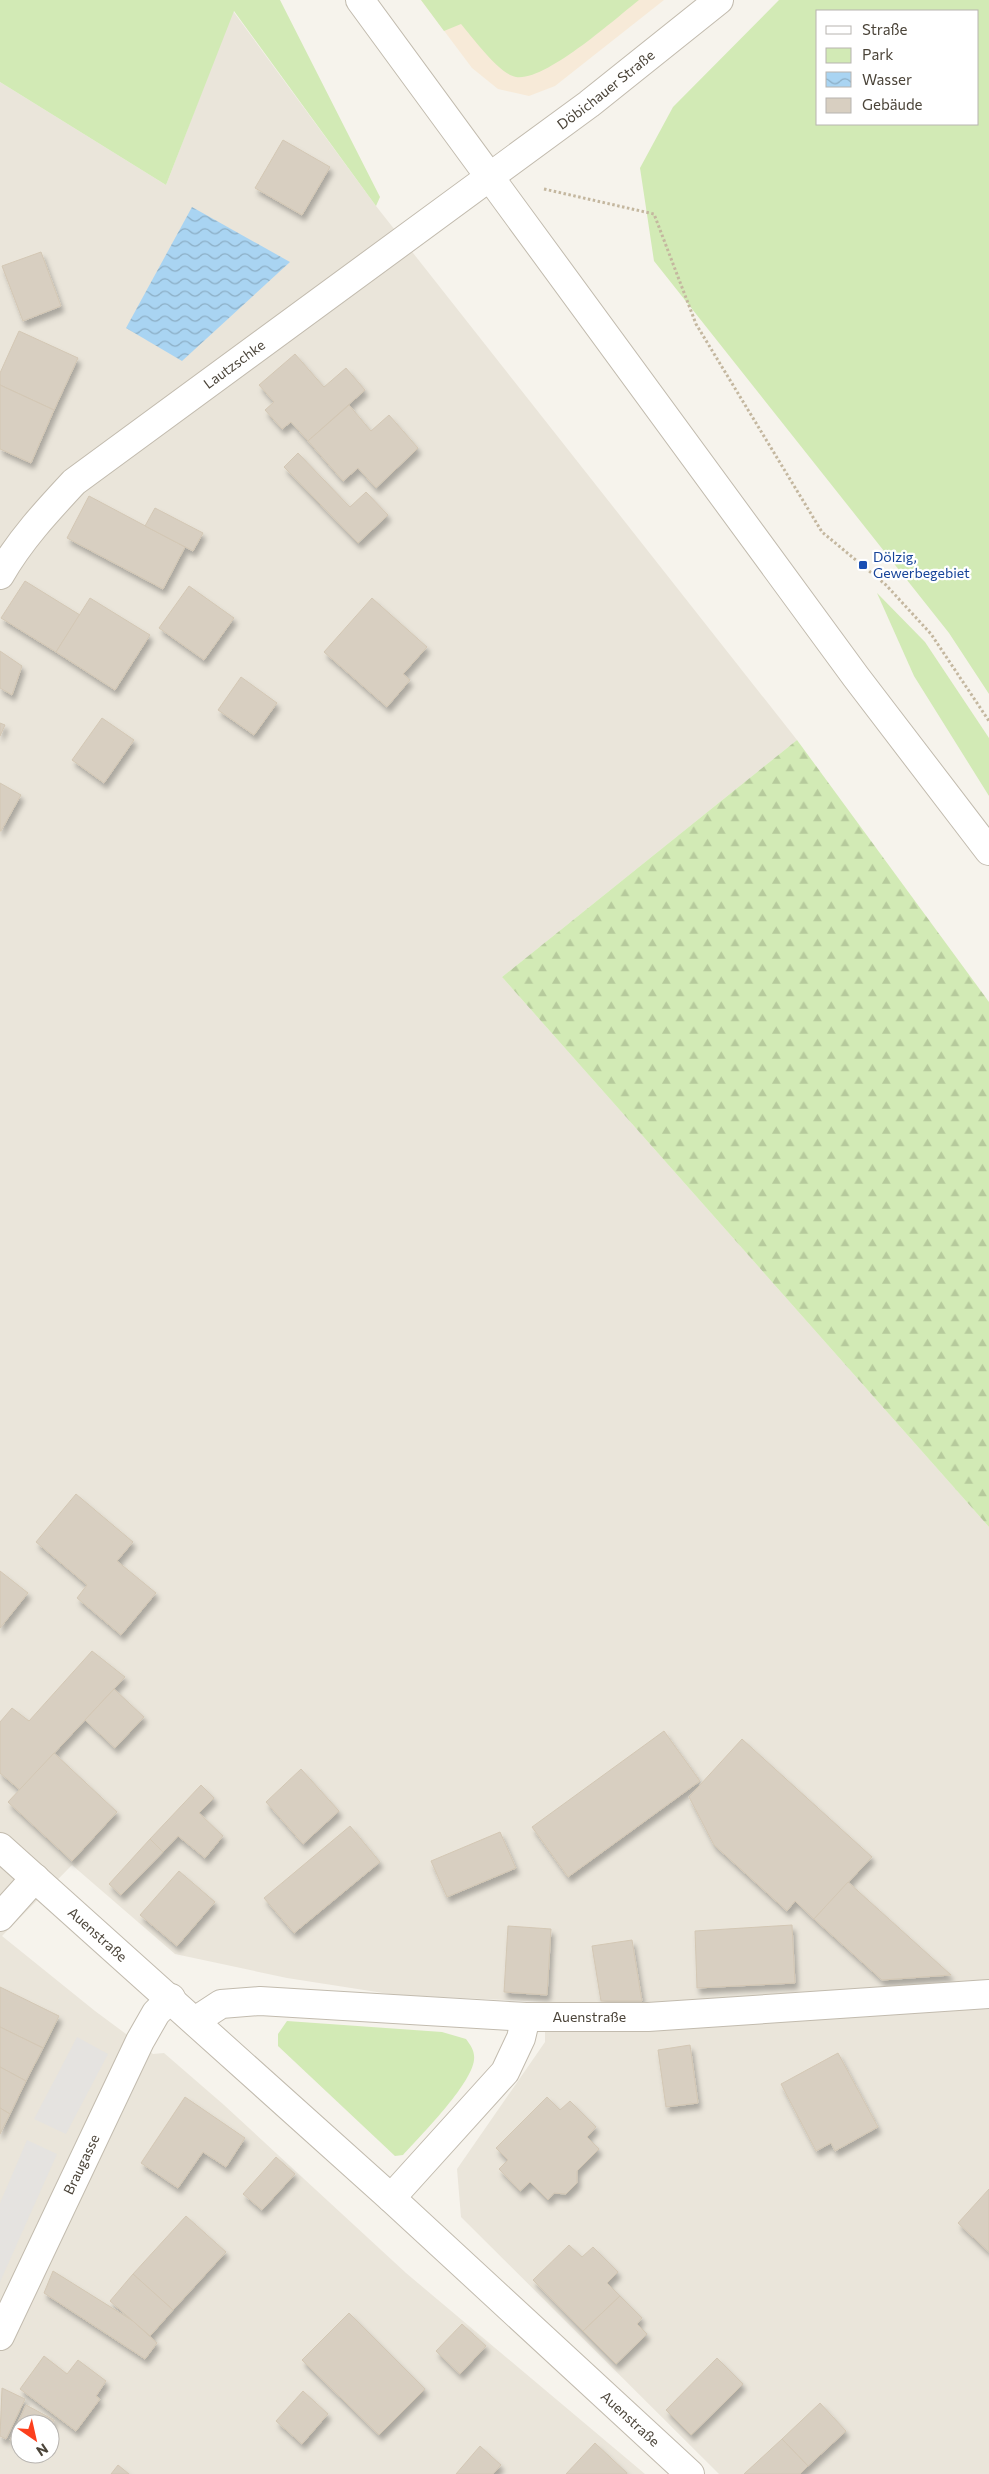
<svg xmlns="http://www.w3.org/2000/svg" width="989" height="2474" font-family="Commissioner,sans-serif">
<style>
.residential{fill:#eae5da;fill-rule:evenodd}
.commercial{fill:#f7ead8}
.green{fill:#d2eab5;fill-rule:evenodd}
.forest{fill:url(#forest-firs)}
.parking{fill:#e5e3e0}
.water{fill:url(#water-waves)}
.building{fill:#d8cfc1;stroke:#d3c7b4;filter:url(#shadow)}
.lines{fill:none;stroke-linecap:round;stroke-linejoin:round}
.minor-casing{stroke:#c2bbae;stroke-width:30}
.tertiary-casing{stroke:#c2bbae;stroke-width:30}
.path{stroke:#c4b79f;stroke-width:3;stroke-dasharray:2.5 2.5;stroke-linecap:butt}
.minor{stroke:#fff;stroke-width:28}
.tertiary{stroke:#fff;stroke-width:28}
.transit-dot{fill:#1a4fb4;stroke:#fff;stroke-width:2}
.labels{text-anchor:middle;stroke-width:4.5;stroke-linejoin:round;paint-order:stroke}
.street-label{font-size:14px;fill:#4b4439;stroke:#fff}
.transit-label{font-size:14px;fill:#164399;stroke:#fff;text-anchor:start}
</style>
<defs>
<pattern id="forest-firs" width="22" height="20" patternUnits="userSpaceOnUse" patternTransform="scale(1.25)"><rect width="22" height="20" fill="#d2eab5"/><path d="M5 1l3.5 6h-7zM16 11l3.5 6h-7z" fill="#b6ca9c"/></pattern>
<pattern id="water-waves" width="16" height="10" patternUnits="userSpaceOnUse" patternTransform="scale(1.25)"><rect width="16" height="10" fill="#a9d4f2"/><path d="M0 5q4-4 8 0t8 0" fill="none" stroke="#8caec5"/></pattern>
<filter id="shadow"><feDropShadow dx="3" dy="5.5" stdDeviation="2.5" flood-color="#0004"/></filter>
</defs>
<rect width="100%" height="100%" fill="#f6f3ec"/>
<path class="residential" d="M 233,11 L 376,206 L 797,740 L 502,977 L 989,1527 L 989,2474 L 719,2474 L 461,2217 L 457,2169 L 545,2042 L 545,2002 L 396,1995 L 287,1978 L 175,1954 L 72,1865 L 2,1936 L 95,2011 L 153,2054 L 164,2053 L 224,2105 L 406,2273 L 645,2474 L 0,2474 L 0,82 L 166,185 ZM 20,2424 L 50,2424 L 50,2454 L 20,2454 Z"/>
<polygon class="commercial" points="421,0 664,0 555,86 529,96 498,89 472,68"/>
<g class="green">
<polygon points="0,0 280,0 380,197 376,206 234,11 166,185 0,82"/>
<path d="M 421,0 L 639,0 C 616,18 545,82 516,77 C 499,74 473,38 461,24 L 444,31 Z"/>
<path d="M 779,0 L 989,0 L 989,694 L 949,633 L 654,261 L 640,168 L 673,107 ZM 818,11 L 978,11 L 978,124 L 818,124 Z"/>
<polygon points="877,593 925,642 989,738 989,796 914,676"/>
<path d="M 287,2021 L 442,2032 L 466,2039 C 471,2046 475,2051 474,2060 C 471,2085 421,2135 403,2155 L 395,2156 L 278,2046 L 278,2034 Z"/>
</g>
<polygon class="forest" points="797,740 989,1002 989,1527 502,977"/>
<g class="parking">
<polygon points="77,2037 108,2054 66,2134 34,2119"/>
<polygon points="27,2140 57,2154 0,2282 0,2203"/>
</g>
<polygon class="water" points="192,207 290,262 182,361 126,328"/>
<g class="building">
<polygon points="283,140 330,167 302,215 255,188"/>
<polygon points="41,252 61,306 23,321 2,266"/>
<polygon points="19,331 78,358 54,410 0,385 0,373"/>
<polygon points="295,354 324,387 346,368 365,390 308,441 291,422 282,429 265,410 274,402 259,385"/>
<polygon points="0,385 54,410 31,463 0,449"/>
<polygon points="349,405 371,431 389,415 418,448 376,488 358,468 343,481 308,441"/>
<polygon points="298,453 350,507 366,492 388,515 358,543 284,467"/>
<polygon points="89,496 185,547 163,589 67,538"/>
<polygon points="155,508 203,533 193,551 145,526"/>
<polygon points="25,581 80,615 56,652 1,618"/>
<polygon points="189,586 234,618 204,660 159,628"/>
<polygon points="90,598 150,635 115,690 56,652"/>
<polygon points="372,598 427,647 403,674 410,680 387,707 324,652"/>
<polygon points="0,651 22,666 12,695 0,688"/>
<polygon points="241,677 277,703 254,735 218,710"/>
<polygon points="102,718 134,740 104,783 72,760"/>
<polygon points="0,723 5,725 0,736"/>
<polygon points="0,783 21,795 1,831 0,831"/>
<polygon points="76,1494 133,1542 117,1561 156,1593 121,1635 77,1598 87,1585 36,1542"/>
<polygon points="0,1571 28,1593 0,1628"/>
<polygon points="92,1651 125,1677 20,1790 0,1773 0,1722 12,1708 29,1721"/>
<polygon points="114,1689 144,1717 115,1748 85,1720"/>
<polygon points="664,1731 700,1781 568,1877 532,1827"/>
<polygon points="742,1739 872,1857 814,1919 795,1901 787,1911 714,1845 689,1797"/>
<polygon points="54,1753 117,1812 72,1861 8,1802"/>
<polygon points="301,1769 339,1811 303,1844 266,1802"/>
<polygon points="201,1785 214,1798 199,1813 223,1836 205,1858 178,1836 163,1852 150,1839"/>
<polygon points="350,1826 380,1862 294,1933 264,1898"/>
<polygon points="500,1832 516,1868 447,1897 431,1861"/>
<polygon points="150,1839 163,1852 121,1895 109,1884"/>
<polygon points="179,1871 215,1902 177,1946 140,1915"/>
<polygon points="848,1882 951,1975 882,1980 814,1919"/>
<polygon points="792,1925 795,1983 697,1988 695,1931"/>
<polygon points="508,1926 551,1929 547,1995 504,1992"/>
<polygon points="632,1940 642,2001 601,2001 592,1946"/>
<polygon points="0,1987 59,2016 43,2048 0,2027"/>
<polygon points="0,2027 43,2048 26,2081 0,2067"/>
<polygon points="690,2045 698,2103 666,2107 658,2050"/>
<polygon points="838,2053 878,2127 835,2151 831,2143 816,2151 781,2084"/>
<polygon points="0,2067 26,2081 10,2114 0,2108"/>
<polygon points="185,2097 245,2138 226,2167 203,2152 178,2188 141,2163"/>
<polygon points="547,2097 560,2110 570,2101 596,2127 587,2137 599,2149 577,2171 577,2183 566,2194 554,2193 548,2200 530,2182 520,2191 499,2169 508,2160 496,2148"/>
<polygon points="0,2108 10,2114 0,2134"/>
<polygon points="276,2157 295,2174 262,2210 243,2194"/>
<polygon points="989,2189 989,2252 958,2223"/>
<polygon points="186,2216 226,2252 173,2310 133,2274"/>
<polygon points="569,2245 582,2257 593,2247 618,2272 607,2283 620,2296 583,2331 533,2280"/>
<polygon points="53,2271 133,2321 157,2343 145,2359 44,2293"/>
<polygon points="133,2274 173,2310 150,2336 110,2301"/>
<polygon points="620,2296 642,2318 637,2324 647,2334 616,2364 583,2331"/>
<polygon points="349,2313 425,2389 379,2435 302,2360"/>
<polygon points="462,2324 486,2346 460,2374 436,2351"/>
<polygon points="44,2356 67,2374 78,2360 106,2381 96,2396 100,2399 76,2431 20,2389"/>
<polygon points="717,2358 743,2384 691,2435 666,2410"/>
<polygon points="2,2388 25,2399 6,2439 0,2436"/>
<polygon points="303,2391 328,2414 302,2444 276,2421"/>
<polygon points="820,2403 846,2431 808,2466 782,2439"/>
<polygon points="26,2405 54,2420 50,2428 50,2424 20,2424 20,2445 10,2440"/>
<polygon points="782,2439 808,2466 800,2474 744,2474"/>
<polygon points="595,2443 627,2473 626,2474 566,2474"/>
<polygon points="480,2446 501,2465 493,2474 456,2474"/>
<polygon points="118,2465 129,2474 111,2474"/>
</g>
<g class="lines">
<defs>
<g id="minor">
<path id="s1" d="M 0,575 C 20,540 47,511 74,482 L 589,104 L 719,0"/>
<path id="s2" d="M 0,1847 L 391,2198 L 690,2474"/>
<polyline points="0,1917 35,1878"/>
<path id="s3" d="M 195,2021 L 221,2004 L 260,2001 L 526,2017 L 648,2017 L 989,1994"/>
<polyline points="391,2198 505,2072 521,2038 526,2017"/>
<path id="s4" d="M 0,2336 L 140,2041 L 156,2013 L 171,1998"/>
</g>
<polyline id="tertiary" points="360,0 856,677 989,851"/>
</defs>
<use href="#minor" class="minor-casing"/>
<use href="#tertiary" class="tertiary-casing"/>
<polyline class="path" points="544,189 654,214 696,324 822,532 886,585 931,634 989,721"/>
<use href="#minor" class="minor"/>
<use href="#tertiary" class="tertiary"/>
</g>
<rect class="transit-dot" x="858" y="560" width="10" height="10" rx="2.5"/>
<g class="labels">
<g class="street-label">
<text dy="5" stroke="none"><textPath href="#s1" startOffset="780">Döbichauer Straße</textPath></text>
<text dy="5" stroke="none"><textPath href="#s1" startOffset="318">Lautzschke</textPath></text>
<text dy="5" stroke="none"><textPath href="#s2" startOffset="131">Auenstraße</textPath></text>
<text dy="5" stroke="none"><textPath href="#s3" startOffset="400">Auenstraße</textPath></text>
<text dy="5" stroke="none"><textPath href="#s4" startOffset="190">Braugasse</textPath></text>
<text dy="5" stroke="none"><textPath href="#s2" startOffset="851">Auenstraße</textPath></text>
</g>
<g class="transit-label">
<text x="873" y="562">Dölzig,<tspan x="873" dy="16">Gewerbegebiet</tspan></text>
</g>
</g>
<rect x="816" y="10" width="162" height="115" fill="#ffffff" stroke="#b7b4b0"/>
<rect x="826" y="26" width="25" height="8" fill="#ffffff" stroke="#b7b4b0"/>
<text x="862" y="35" font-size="15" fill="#4b4439">Straße</text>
<rect x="826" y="48" width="25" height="15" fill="#d2eab5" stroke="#b7b4b0"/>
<text x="862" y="60" font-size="15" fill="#4b4439">Park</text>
<rect x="826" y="72" width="25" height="15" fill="url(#water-waves)" stroke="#b7b4b0"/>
<text x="862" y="85" font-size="15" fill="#4b4439">Wasser</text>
<rect x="826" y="98" width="25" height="15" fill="#d8cfc1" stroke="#b7b4b0"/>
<text x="862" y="110" font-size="15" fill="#4b4439">Gebäude</text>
<g transform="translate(35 2439) rotate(146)"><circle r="24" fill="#ffffff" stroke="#b7b4b0"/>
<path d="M0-4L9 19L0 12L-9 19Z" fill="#fc3f1d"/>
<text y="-8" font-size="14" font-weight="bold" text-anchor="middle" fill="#4b4439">N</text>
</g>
</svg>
